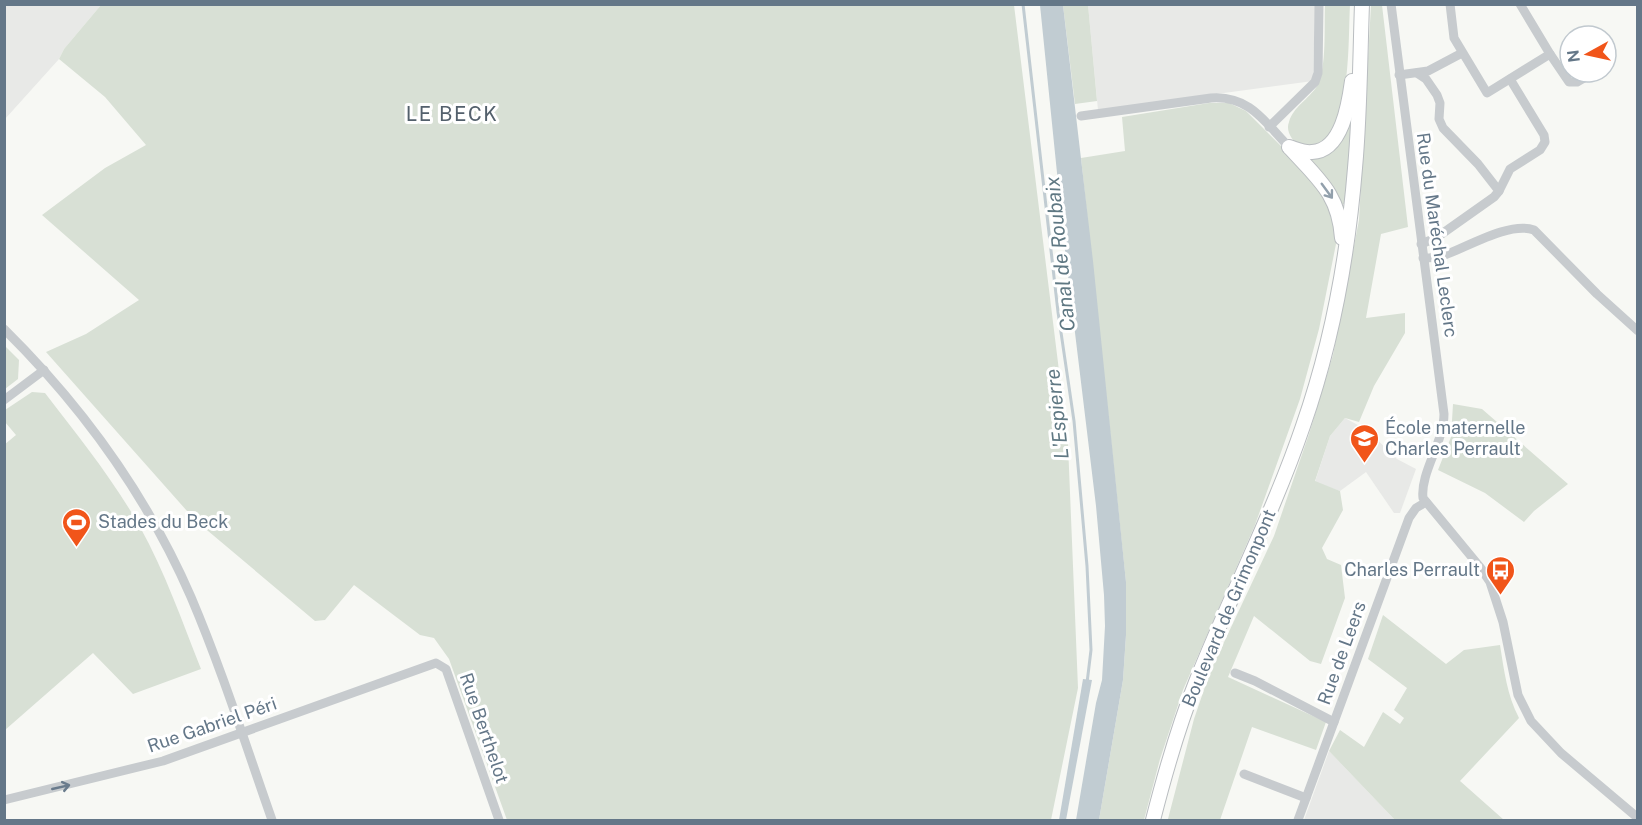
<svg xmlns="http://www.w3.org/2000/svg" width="1642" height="825" font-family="'Public Sans',sans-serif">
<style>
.built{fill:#e8e9e7}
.green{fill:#d8e0d5}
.water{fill:#c1ccd2}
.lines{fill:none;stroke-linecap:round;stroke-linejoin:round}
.stream{stroke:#c1ccd2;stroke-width:3}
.highway-casing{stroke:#b9bdc0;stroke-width:16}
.minor{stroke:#c7cbce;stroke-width:9}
.highway{stroke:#fff;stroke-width:14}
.oneway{stroke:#92a0ac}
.oneway2{stroke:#697b8c}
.labels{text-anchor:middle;stroke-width:6;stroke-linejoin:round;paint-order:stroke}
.street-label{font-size:18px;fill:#647788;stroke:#fff}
.poi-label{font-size:18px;fill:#647788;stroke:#fff;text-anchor:start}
.neighbourhood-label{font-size:20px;letter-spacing:1.5px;fill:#53606c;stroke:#fff}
.water-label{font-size:20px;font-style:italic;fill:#5f7883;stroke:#fff}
</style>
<rect width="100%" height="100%" fill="#f7f8f4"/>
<g class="built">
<polygon points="5,5 101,5 64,49 59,59 5,119"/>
<polygon points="1088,5 1315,5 1313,81 1098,110"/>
<polygon points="1345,418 1367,430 1397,459 1416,469 1400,513 1394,513 1366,472 1340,491 1315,482 1330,436"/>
<polygon points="1329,751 1395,820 1304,820"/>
</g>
<g class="green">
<polygon points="101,5 1014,5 1068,444 1078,688 1051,820 507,820 449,659 434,638 420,635 354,585 325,620 315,621 195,520 46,352 86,334 139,300 42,215 105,168 146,145 105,97 59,59 64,49"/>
<polygon points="1063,5 1088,5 1097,101 1075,104"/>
<path d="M 1325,5 L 1350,5 C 1348,39 1352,130 1316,146 C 1308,149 1301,148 1295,142 C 1290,137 1286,129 1289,122 C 1293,107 1309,99 1317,86 C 1327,68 1324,26 1325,5 Z"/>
<polygon points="1371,5 1382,5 1408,227 1381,234 1366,318 1405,313 1405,333 1374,386 1359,422 1345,418 1330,436 1315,481 1340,491 1343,510 1322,548 1327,559 1341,565 1345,598 1321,664 1310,661 1254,616 1228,677 1326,722 1316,750 1252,727 1220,820 1174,820 1168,819 1194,719 1210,672 1274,536 1309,434 1333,355 1359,220"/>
<polygon points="1209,103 1229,103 1246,111 1301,166 1324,192 1338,234 1319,329 1300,399 1255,525 1183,690 1160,759 1144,820 1099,820 1123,680 1126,635 1126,582 1081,158 1125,151 1122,117"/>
<polygon points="1350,120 1352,126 1347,195 1344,204 1342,204 1329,181 1307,161 1308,156"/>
<polygon points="5,346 19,360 18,379 5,389"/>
<path d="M 32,392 L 45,393 C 78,436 113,479 140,527 C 165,572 182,621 201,669 L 133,694 L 93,653 L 5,730 L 4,445 L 16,435 L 5,422 L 5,410 Z"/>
<polygon points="1453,404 1482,409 1568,484 1534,511 1524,522 1485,493 1438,470 1451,437"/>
<path d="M 1383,615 L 1446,664 L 1464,650 L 1500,645 C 1504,670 1507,695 1519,718 L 1460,781 L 1504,820 L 1395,820 L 1329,751 L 1340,730 L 1364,747 L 1383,712 L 1400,724 L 1404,718 L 1394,710 L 1407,688 L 1368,659 Z"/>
</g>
<g class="water">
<polygon points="1040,5 1063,5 1093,261 1126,582 1126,635 1123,680 1099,820 1076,820 1096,703 1102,680 1105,626 1104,595 1096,506 1064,242"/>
<polygon points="1083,679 1092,680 1066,820 1059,820"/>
</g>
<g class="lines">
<polyline class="stream" points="1023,4 1058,312 1074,421 1087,566 1091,650 1087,683"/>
<defs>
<g id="highway">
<path d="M 1289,147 C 1296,149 1304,153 1312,152 C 1342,151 1349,103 1352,81"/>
<path d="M 1290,148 C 1318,179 1339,194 1342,238"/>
<path d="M 1153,820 C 1165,773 1178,727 1196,682 C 1230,596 1273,514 1303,426 C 1332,343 1348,255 1355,168 C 1360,114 1360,59 1362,4"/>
</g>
</defs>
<use href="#highway" class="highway-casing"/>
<g class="minor">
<path d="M 1391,4 L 1444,414 C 1444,442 1420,473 1423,498 L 1480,567 L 1490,582 L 1503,622 L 1518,695 L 1531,721 L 1561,753 L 1638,818"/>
<polyline points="1450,4 1454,38 1487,93 1550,54 1520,4"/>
<polyline points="1550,54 1569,82 1577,82 1594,72"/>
<polyline points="1417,73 1426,79 1437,95 1440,103 1439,119 1443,128 1478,164 1499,191 1494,197 1436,238 1421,244"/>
<polyline points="1399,75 1428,71 1462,53"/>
<path d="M 1081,116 L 1211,98 C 1249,95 1265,122 1289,147"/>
<polyline points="1269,127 1315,82 1318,73 1319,4"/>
<polyline points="1499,191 1510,169 1540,150 1545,142 1544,135 1510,79"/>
<path d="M 1423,258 C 1429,258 1436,258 1442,256 C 1466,248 1509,221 1534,230 L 1597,294 L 1638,331"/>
<path d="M 4,329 C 82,406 147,496 191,597 C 222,670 246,746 272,820"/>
<polyline points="4,400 44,370"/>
<polyline points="1235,673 1255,681 1334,722"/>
<polyline points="1244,774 1306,798"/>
<polyline points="4,800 163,761 436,663 446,669 499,820"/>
<polyline points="1298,820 1409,518 1416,508 1426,502"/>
</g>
<use href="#highway" class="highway"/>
</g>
<defs><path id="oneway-shaft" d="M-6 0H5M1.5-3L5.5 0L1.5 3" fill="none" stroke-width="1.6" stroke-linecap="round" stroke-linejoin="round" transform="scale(1.5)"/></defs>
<use class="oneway" href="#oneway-shaft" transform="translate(1327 191) rotate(54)"/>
<use class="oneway2" href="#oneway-shaft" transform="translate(61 787) rotate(-13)"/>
<defs>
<symbol id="school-pin" viewBox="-11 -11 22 30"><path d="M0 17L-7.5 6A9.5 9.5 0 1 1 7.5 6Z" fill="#f1551a" stroke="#fff"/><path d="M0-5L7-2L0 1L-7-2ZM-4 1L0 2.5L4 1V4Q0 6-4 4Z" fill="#fff"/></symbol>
<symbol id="stadium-pin" viewBox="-11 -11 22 30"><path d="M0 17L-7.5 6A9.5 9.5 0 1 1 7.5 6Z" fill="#f1551a" stroke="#fff"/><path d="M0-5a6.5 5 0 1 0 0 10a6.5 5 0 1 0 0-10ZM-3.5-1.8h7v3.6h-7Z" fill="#fff"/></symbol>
<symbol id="bus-pin" viewBox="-11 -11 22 30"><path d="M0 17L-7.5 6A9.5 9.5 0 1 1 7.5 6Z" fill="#f1551a" stroke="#fff"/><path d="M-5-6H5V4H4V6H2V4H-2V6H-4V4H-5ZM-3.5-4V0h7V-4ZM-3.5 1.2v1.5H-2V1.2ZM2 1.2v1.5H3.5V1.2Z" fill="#fff"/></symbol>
</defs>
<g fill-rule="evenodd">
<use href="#school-pin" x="1348" y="422" width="33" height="45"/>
<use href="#stadium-pin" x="60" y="506" width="33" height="45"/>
<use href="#bus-pin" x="1484" y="554" width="33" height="45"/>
</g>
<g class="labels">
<g class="street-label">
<text transform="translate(1437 235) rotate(82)" y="6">Rue du Maréchal Leclerc</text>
<text transform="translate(1229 608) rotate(-67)" y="6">Boulevard de Grimonpont</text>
<text transform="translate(1342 653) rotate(-70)" y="6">Rue de Leers</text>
<text transform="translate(212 725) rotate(-19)" y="6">Rue Gabriel Péri</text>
<text transform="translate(484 728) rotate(71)" y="6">Rue Berthelot</text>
</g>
<g class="poi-label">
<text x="1385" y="434">École maternelle<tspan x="1385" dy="21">Charles Perrault</tspan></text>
<text x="98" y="528">Stades du Beck</text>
<text x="1480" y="576" text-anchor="end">Charles Perrault</text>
</g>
<g class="neighbourhood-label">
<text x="452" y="121">LE BECK</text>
</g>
<g class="water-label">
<text transform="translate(1060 254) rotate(-96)" y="7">Canal de Roubaix</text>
<text transform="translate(1057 414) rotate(-96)" y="7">L'Espierre</text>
</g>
</g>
<rect width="1642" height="825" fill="none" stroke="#647788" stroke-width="12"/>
<g transform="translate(1588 54) rotate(262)"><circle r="28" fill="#ffffff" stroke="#c1c9cf" stroke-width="1.5"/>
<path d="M0-4.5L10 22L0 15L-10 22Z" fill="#f1551a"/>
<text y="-9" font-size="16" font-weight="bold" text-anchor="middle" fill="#647788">N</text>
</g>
</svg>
